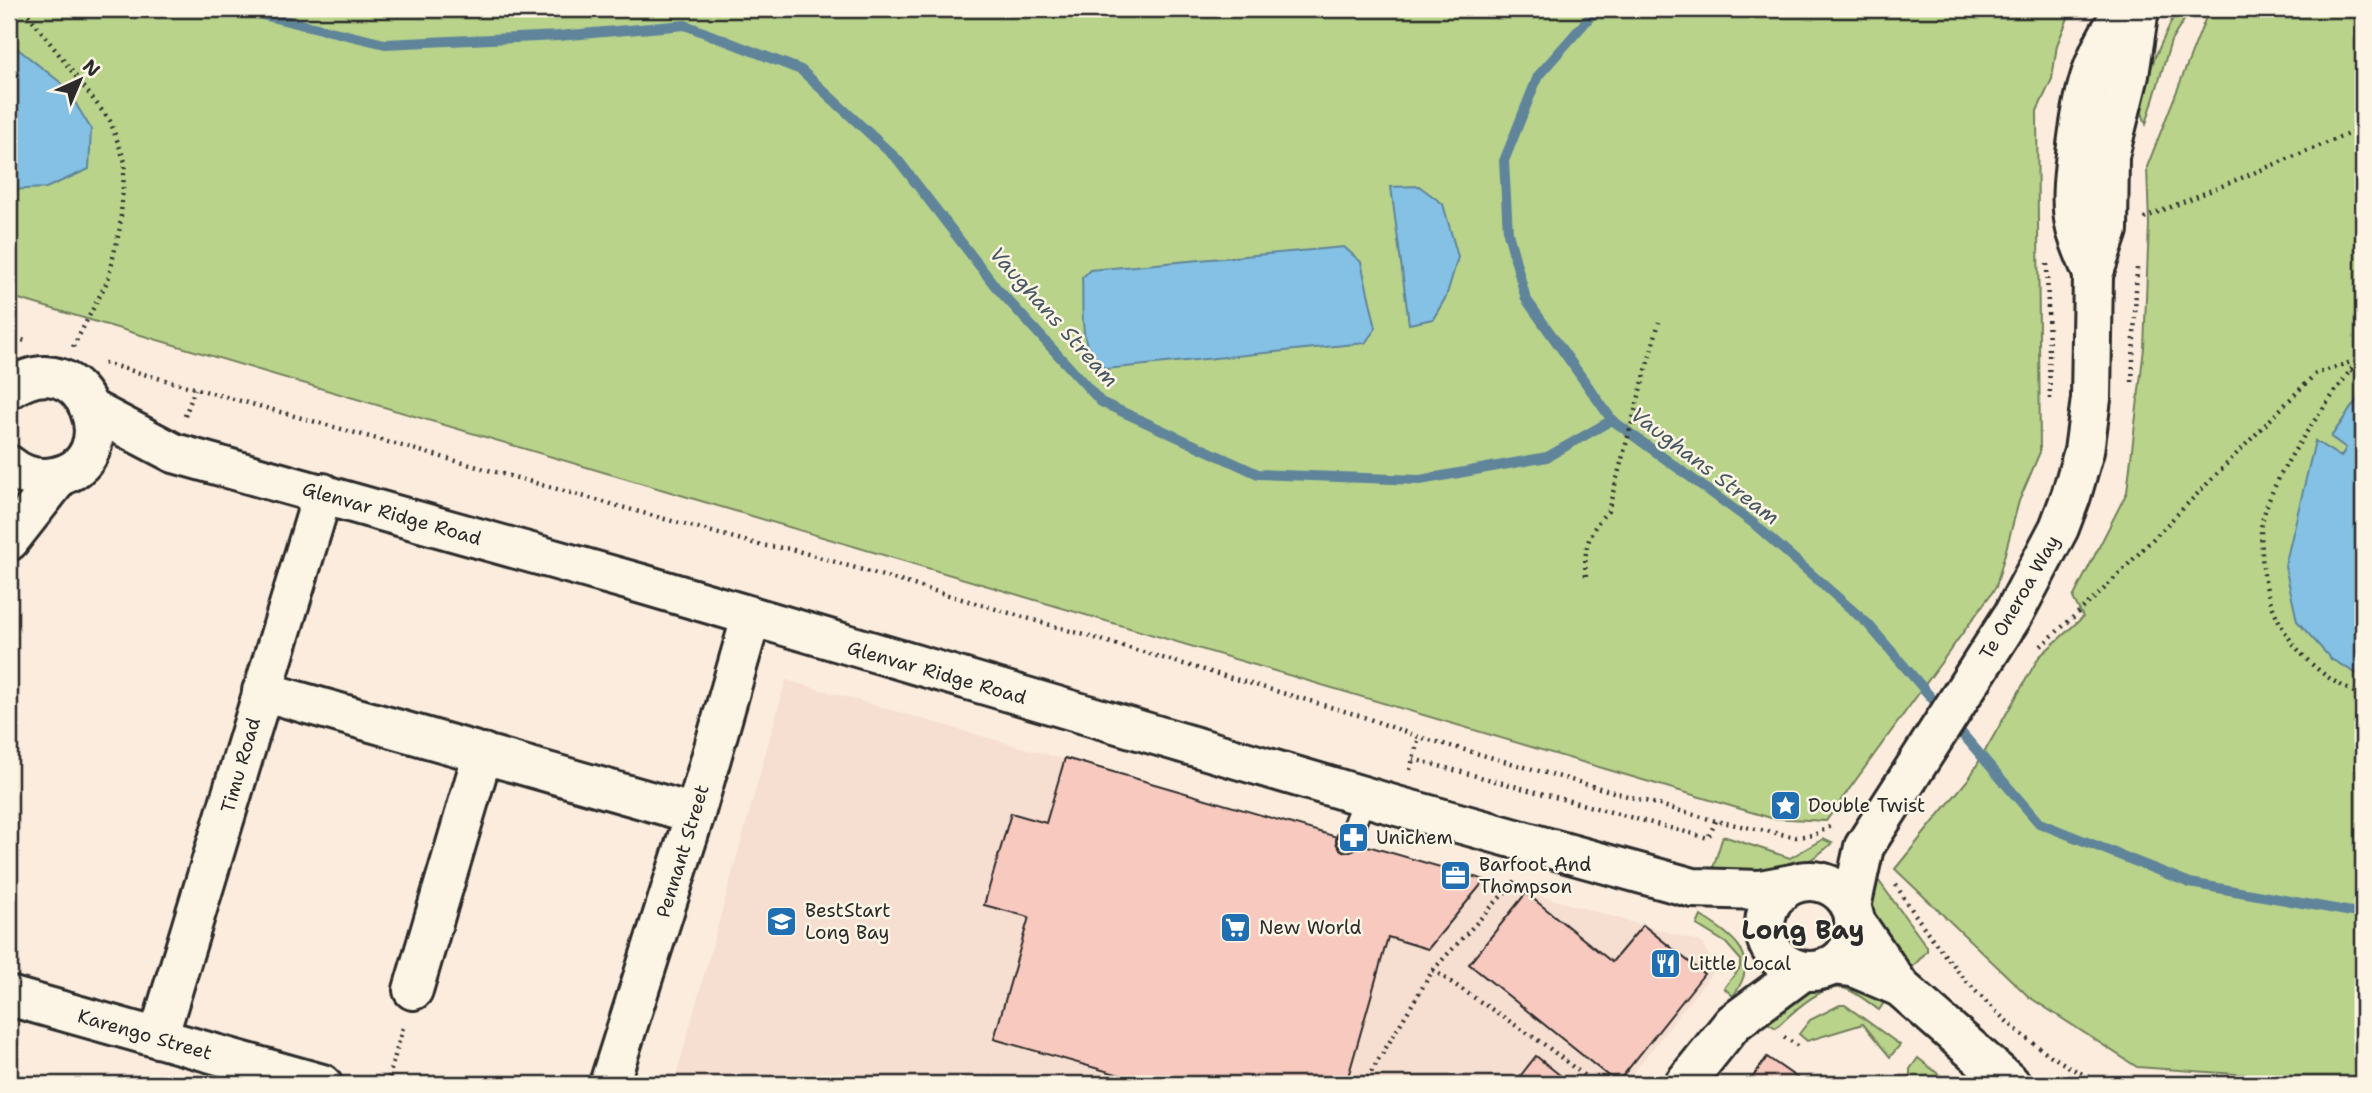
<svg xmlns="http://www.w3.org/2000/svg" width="2372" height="1093" font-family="'Shantell Sans',sans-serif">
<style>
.built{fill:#f6ded1}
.green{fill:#b9d38b;stroke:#727f5b;stroke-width:2}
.water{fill:#84c1e4;stroke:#60859a;stroke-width:2}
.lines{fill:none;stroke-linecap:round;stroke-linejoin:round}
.stream{stroke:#60859a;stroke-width:10}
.building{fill:#f8c9be;stroke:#2b2b2b;stroke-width:2}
.service-casing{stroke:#2b2b2b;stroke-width:26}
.minor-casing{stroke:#2b2b2b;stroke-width:44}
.tertiary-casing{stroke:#2b2b2b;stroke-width:44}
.path{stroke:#2b2b2b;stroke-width:4.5;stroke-dasharray:2 5;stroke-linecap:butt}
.service{stroke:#fcf5e5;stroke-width:21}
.minor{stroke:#fcf5e5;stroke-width:38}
.tertiary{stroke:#fcf5e5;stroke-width:38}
.labels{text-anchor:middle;stroke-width:5;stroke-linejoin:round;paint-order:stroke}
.street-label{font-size:19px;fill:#2b2b2b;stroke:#fcf5e5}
.poi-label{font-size:19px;fill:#2b2b2b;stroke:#fcf5e5;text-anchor:start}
.water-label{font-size:21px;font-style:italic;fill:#465862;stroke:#fcf5e5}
.district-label{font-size:26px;font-weight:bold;fill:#2b2b2b;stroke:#fcf5e5}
</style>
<rect width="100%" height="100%" fill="#fbecdd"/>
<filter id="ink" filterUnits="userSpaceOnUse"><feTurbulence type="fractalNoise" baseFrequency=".0143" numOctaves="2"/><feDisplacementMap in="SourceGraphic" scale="14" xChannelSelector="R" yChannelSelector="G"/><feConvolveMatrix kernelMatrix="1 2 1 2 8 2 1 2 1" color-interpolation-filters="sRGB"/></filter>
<g filter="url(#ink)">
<polygon class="built" points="786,680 1701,942 1716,968 1624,1084 674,1084"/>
<g class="green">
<polygon points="9,9 2065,9 2070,13 2057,45 2052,79 2037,111 2040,452 2019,501 1996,587 1826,821 1771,818 9,296"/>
<polygon points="2177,9 2191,9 2171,41 2146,124 2139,104 2155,57"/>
<polygon points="2214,9 2363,9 2363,391 2331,437 2347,448 2340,457 2315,441 2331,659 2363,677 2363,1077 2322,1080 2137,1067 2029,997 1895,869 1970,777 2039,657 2083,617 2073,598 2127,492 2144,348 2149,224 2147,167 2206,17"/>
<path d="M 1723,836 L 1790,858 L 1823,839 L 1832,843 C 1792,880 1764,877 1713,868 Z"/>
<polygon points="1873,873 1927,947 1927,951 1911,969 1883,931 1867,904"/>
<path d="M 1701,916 C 1734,937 1763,956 1733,996 L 1724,988 L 1740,968 L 1740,959 L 1726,943 L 1697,925 Z"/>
<path d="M 1833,978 L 1885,1001 L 1879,1010 C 1869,1003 1858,993 1846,989 C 1823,981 1791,1014 1776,1028 L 1766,1022 L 1816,983 Z"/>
<polygon points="1840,1005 1845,1005 1900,1045 1890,1057 1863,1024 1807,1041 1799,1034 1810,1020"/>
<polygon points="1918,1058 1951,1084 1910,1084 1910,1069"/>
</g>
<g class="water">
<polygon points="9,42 65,86 91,129 89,169 46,188 9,190"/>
<polygon points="1419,186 1443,204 1458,257 1446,297 1433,319 1409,324 1391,187"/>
<path d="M 1344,247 L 1361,262 L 1376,328 L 1365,343 L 1106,369 C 1076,353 1084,308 1082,278 L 1090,270 Z"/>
<polygon points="2363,391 2363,677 2331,659 2297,621 2285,566 2315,441 2341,457 2346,448 2331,437"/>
</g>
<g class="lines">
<g class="stream">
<polyline points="237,9 385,44 558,36 685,25 801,70 898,160 995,286 1101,402 1258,474 1420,480 1547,457 1612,420"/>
<polyline points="1597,9 1538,76 1504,161 1508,233 1526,299 1612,420 1753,523 1868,624 2039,823 2190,883 2363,914"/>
</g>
</g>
<g class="building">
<polygon points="1065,758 1485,880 1428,949 1388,937 1346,1084 1151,1084 994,1039 1029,917 984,905 1011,813 1046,823"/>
<polygon points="1526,893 1612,962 1643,925 1704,974 1617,1083 1469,964"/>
<polygon points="1536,1056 1571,1084 1514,1084"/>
<polygon points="1767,1057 1806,1084 1748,1084"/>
</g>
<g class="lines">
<defs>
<polyline id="service" points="1348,840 1365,796"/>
<g id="minor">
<polyline points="262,691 695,814"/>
<polyline points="1854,920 1900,987 2011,1084"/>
<polyline points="1832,965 1853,967 1900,987"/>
<polyline points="413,990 483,753"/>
<polyline points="9,996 322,1084"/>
<polyline points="158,1038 323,493"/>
<polyline points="609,1084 695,814 751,618"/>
</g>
<g id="tertiary">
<path d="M 2093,275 C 2088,260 2080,245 2076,229 C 2070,205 2073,179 2076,154 C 2082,100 2091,53 2126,9"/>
<path d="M 9,389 C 87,336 130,464 54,477 C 37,480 22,476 9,465"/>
<polyline points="92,410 174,453 642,584 1397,806 1693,888 1760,890 1792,884"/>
<polyline points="9,541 60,476"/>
<circle cx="1810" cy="926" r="45"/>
<polyline points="1851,907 1864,847 2013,615 2059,528 2071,496 2084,451 2091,399 2093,275 2108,230 2109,156 2129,75 2139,9"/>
<polyline points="1684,1084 1733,1023 1803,971"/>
</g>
</defs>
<use href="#service" class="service-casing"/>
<use href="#minor" class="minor-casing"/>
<use href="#tertiary" class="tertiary-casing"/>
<g class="path">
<polyline points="24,9 110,121 125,162 120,227 108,280 73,347"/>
<polyline points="2144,218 2363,128"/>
<polyline points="2047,264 2050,399"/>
<polyline points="9,336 25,341"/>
<path d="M 2356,362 C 2325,408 2275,467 2262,522 C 2260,532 2262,544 2262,554 C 2264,619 2303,672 2363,696"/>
<polyline points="104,363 661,518 760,545 791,549 1361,716 1419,737 1716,821 1796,837 1814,835 1833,825"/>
<polyline points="2351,370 2363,379"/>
<polyline points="2132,382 2137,268"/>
<polyline points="185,416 195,389"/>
<path d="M 1586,576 C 1583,550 1589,529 1608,511 L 1659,322"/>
<polyline points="2041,646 2101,592 2315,374 2357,360 2363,354"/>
<polyline points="1413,759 1708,838 1716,821"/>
<polyline points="1410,770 1419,737"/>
<path d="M 1896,885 C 1946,966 2015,1047 2104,1084"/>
<polyline points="1433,970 1545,1045 1595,1084"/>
<polyline points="1784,1037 1801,1048"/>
<polyline points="387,1084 404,1024"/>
<polyline points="1364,1084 1433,970 1518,878"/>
</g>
<use href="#service" class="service"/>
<use href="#minor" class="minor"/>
<use href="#tertiary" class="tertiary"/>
</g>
</g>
<defs>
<symbol id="sight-square" viewBox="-11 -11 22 22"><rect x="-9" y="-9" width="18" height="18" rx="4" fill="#1f6fb2" stroke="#fcf5e5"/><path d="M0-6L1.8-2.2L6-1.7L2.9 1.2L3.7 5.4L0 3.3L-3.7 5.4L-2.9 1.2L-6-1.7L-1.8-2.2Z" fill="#fff"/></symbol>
<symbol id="pharmacy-square" viewBox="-11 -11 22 22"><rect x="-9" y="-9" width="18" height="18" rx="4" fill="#1f6fb2" stroke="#fcf5e5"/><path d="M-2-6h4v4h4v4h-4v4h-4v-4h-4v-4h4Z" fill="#fff"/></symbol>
<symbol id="office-square" viewBox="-11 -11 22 22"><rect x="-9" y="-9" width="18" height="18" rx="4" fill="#1f6fb2" stroke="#fcf5e5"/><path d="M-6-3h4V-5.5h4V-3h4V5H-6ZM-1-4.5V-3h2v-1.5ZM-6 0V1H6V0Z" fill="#fff"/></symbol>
<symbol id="school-square" viewBox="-11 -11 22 22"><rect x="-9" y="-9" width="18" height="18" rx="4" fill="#1f6fb2" stroke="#fcf5e5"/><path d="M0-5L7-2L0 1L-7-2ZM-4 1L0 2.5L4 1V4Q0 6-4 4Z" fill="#fff"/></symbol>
<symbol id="supermarket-square" viewBox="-11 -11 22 22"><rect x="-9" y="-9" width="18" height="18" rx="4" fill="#1f6fb2" stroke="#fcf5e5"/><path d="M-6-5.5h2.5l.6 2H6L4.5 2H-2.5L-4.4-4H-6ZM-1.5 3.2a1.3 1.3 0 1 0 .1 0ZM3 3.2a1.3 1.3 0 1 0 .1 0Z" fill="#fff"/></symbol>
<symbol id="restaurant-square" viewBox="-11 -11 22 22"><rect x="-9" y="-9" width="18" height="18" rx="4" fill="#1f6fb2" stroke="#fcf5e5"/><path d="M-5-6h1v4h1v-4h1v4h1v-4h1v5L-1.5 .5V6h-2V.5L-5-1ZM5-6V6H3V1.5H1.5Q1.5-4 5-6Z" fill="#fff"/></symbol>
</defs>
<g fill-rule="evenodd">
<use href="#sight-square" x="1768" y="788" width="35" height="35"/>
<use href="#pharmacy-square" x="1336" y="820" width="35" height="35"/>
<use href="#office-square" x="1438" y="858" width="35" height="35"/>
<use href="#school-square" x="764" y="904" width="35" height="35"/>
<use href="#supermarket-square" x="1218" y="910" width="35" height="35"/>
<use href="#restaurant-square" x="1648" y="946" width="35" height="35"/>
</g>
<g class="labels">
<g class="street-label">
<text transform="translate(392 513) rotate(16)" y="7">Glenvar Ridge Road</text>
<text transform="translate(2019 597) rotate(-60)" y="7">Te Oneroa Way</text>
<text transform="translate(937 672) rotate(16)" y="7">Glenvar Ridge Road</text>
<text transform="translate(240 765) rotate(-74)" y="7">Timu Road</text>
<text transform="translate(682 851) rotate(-73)" y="7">Pennant Street</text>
<text transform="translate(145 1034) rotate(16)" y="7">Karengo Street</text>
</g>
<g class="poi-label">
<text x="1808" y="812">Double Twist</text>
<text x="1376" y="844">Unichem</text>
<text x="1479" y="871">Barfoot And<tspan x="1479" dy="22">Thompson</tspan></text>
<text x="805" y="917">BestStart<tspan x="805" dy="22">Long Bay</tspan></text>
<text x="1259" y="934">New World</text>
<text x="1689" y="970">Little Local</text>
</g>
<g class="water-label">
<text transform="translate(1054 317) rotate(48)" y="7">Vaughans Stream</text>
<text transform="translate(1705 466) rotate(37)" y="7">Vaughans Stream</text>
</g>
<g class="district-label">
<text x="1803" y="939">Long Bay</text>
</g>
</g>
<rect width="2372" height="1093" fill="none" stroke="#fcf5e5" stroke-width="35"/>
<rect x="18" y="18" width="2337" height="1058" fill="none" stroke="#2b2b2b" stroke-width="2.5" filter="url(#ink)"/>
<g transform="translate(80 80) rotate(44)" stroke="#fcf5e5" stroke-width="5" paint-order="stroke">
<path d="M0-5L12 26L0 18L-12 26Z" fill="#2b2b2b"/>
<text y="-10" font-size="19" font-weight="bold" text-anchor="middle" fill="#2b2b2b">N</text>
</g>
</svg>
